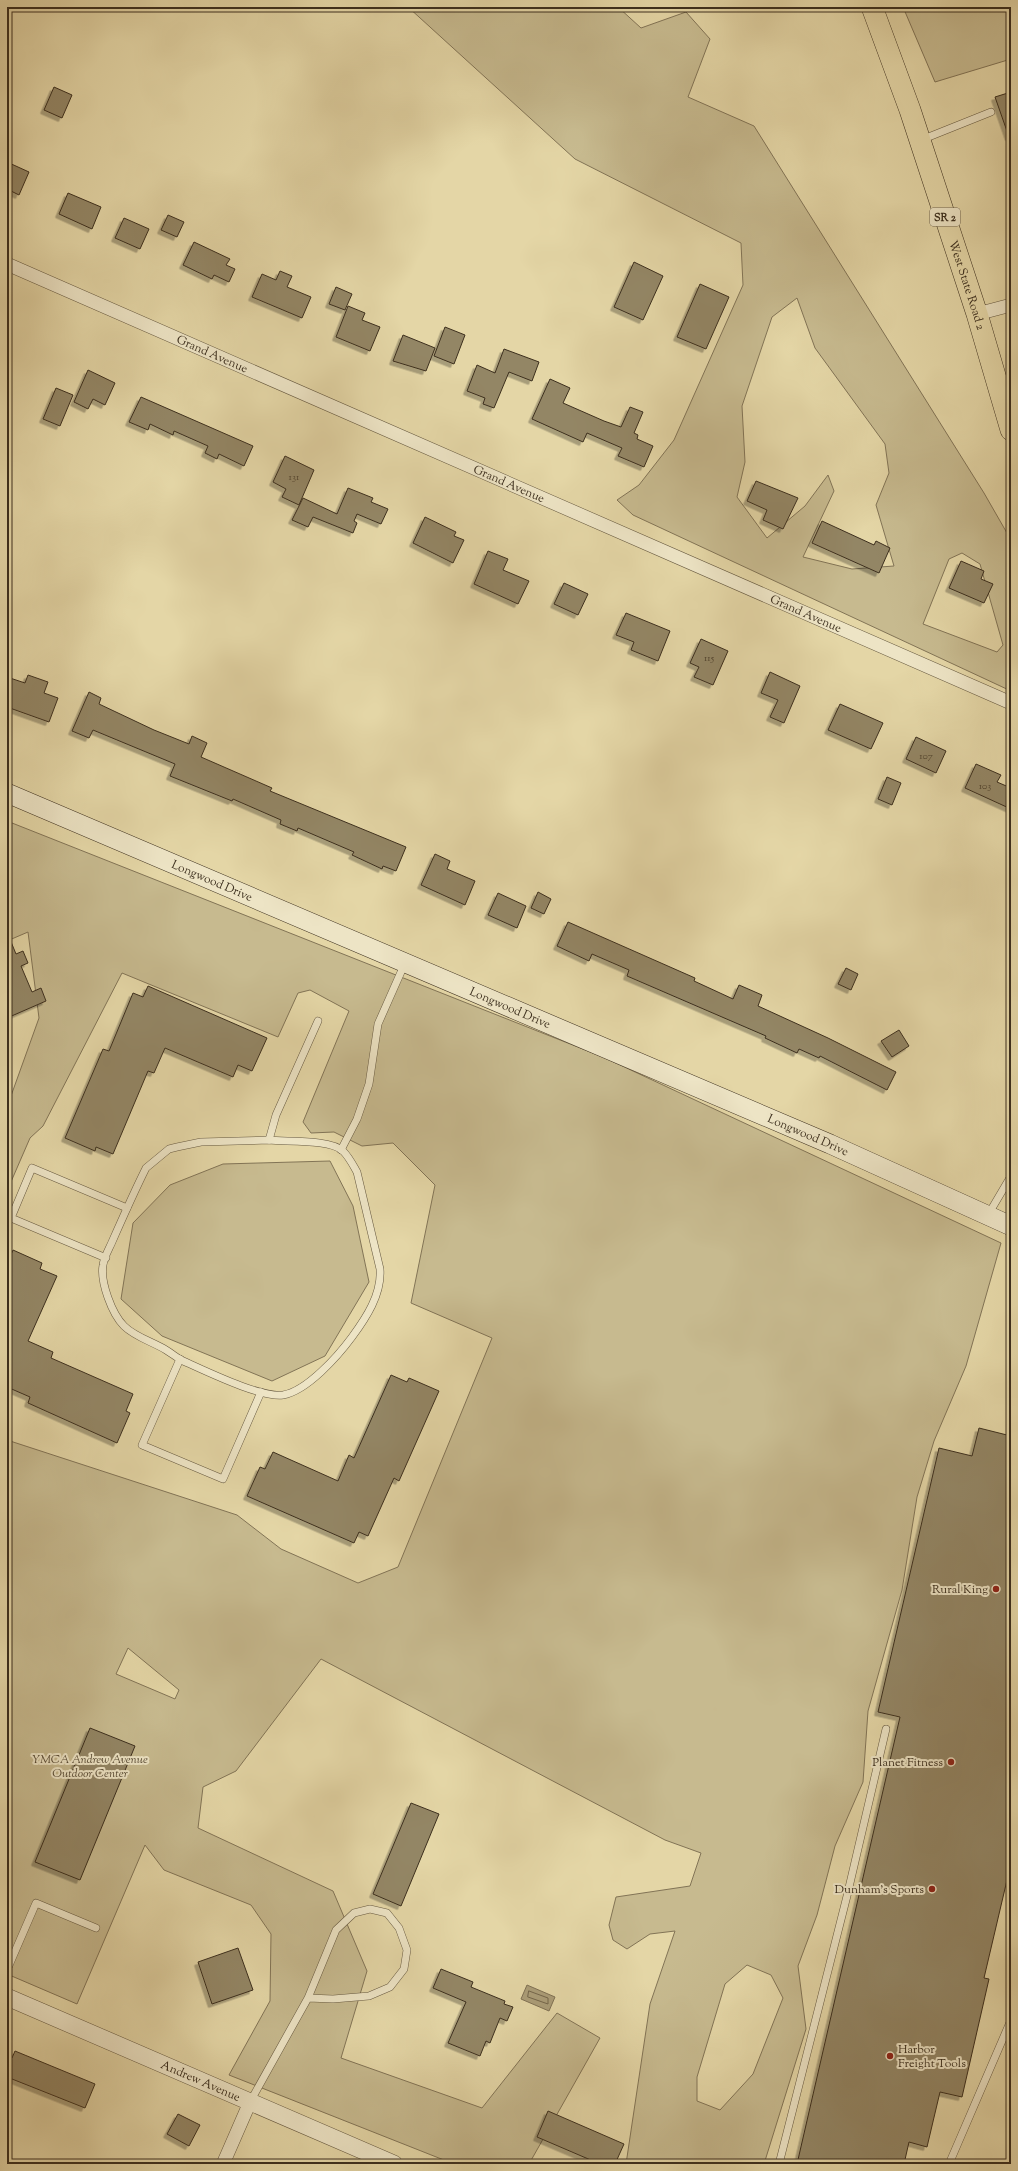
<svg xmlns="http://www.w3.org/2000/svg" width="1018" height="2171" font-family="'Sorts Mill Goudy',serif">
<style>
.green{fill:#c7ba8f;stroke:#827456;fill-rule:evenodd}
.water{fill:#ab9d78;stroke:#7f7154}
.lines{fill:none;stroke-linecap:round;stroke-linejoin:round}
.shore{stroke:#74664b;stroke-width:1}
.building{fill:#938665;stroke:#3c2f1e;filter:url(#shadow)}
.service-casing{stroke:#665940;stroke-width:8}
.minor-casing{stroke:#665940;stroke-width:14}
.tertiary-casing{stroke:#665940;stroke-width:18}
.secondary-casing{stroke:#3c2f1e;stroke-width:20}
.primary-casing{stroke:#3c2f1e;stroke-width:22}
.service{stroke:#ede4c5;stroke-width:7}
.minor{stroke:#ede4c5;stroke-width:13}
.tertiary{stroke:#ede4c5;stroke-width:17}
.secondary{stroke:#ede4c5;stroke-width:19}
.primary{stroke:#e4d6a6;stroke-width:21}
.poi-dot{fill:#8f2418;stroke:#ede4c5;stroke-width:1.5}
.labels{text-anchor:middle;stroke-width:4;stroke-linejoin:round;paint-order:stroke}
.number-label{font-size:10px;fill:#524530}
.shield{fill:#ede4c5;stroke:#716550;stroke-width:1}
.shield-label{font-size:11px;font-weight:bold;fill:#3c2f1e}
.street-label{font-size:12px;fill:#3c2f1e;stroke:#ede4c5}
.poi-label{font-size:12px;fill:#3c2f1e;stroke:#ede4c5;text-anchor:end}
.park-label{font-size:12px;font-style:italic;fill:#584b35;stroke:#ede4c5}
</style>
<defs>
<filter id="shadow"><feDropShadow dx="-3.5" dy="3.5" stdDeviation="0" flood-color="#0004"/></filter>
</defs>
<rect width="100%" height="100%" fill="#e4d6a6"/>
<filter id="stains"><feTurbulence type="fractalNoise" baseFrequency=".005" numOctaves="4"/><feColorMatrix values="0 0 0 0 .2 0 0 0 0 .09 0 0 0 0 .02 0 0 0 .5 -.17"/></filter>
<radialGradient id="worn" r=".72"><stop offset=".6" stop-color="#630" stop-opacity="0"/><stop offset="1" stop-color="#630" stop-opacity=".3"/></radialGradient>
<g class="green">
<path d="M 408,7 L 618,7 L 641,28 L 686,12 L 710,39 L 688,97 L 754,126 L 984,493 L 1011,540 L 1011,691 L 633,515 L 617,500 L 639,485 L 674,440 L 743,285 L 741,243 L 575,159 ZM 797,298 L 815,348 L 885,444 L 889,473 L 876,505 L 894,566 L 852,569 L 803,557 L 834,491 L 828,475 L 805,506 L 767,538 L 737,497 L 745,462 L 742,406 L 772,317 ZM 962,553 L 980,564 L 1003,645 L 997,652 L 923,624 L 949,559 Z"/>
<polygon points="903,7 1011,7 1011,59 935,82"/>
<path d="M 7,821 L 603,1057 L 1001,1243 L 966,1366 L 934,1441 L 917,1497 L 902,1590 L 868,1711 L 863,1782 L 835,1846 L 817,1915 L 798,1966 L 806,2029 L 764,2164 L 626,2164 L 650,2004 L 675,1931 L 650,1934 L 627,1949 L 613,1940 L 609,1925 L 616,1897 L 690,1886 L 701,1853 L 665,1840 L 321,1659 L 236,1771 L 203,1787 L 198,1828 L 333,1891 L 367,1971 L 341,2058 L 482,2108 L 557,2013 L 600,2038 L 529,2164 L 454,2164 L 229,2075 L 270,2001 L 271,1934 L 251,1905 L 164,1870 L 145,1845 L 77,2004 L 7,1974 L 7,1440 L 237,1515 L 281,1549 L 358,1583 L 398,1567 L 492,1338 L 411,1303 L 435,1185 L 393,1143 L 362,1146 L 334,1132 L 311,1133 L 303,1122 L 349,1011 L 310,990 L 298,993 L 278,1037 L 122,973 L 43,1126 L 30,1138 L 7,1191 L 7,1107 L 39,1018 L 28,932 L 7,941 ZM 128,1648 L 179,1690 L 175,1699 L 116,1674 ZM 747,1965 L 771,1975 L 783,1998 L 753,2074 L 720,2110 L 697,2101 L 697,2077 L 725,1984 Z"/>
<polygon points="330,1161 353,1206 369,1282 325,1356 272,1381 162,1336 121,1299 133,1223 170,1185 223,1164"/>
</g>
<polygon class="water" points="527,1985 555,1997 549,2011 521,1999"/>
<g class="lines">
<polygon class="shore" points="529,1991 548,1998 548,2004 528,1997"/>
</g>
<g class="building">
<polygon points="54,87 72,95 62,118 44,110"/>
<polygon points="1011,92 1011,137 1009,137 995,97"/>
<polygon points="7,162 29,172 19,195 7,189"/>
<polygon points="68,193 101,207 92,229 59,214"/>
<polygon points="168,215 184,222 177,237 161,230"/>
<polygon points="124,218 149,229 140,249 115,238"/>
<polygon points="194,242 230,259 226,265 235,269 229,282 214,275 212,279 183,265"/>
<polygon points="634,262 663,276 643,320 614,307"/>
<polygon points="280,271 292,276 287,287 311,297 302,318 252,297 262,274 276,280"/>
<polygon points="700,284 729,297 706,349 677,337"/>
<polygon points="336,287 352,294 345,310 329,304"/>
<polygon points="348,306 365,313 362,320 380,327 370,351 336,337"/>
<polygon points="445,327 465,335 454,364 434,356"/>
<polygon points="403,335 435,348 426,371 393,361"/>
<polygon points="504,349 539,362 532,381 509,372 494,408 483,404 485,398 467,391 477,365 495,373"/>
<polygon points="88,370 115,383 105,405 93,399 88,409 74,402"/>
<polygon points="550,379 570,388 563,403 604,421 621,427 630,407 643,412 634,433 638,435 637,439 653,446 644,467 618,456 622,448 587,433 583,442 532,419"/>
<polygon points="56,388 73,395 60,426 43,419"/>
<polygon points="141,397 253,446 244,466 219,454 217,459 205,453 208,446 174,431 173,435 150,424 148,430 129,422"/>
<polygon points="285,456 314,470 299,505 282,497 286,489 273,482"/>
<polygon points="756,481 798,498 783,529 763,520 767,510 747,501"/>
<polygon points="348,488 373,498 371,502 388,509 381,524 357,514 354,521 357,523 353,533 313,517 308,527 292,520 303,498 337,514"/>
<polygon points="425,517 456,532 454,536 464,540 453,563 413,543"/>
<polygon points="822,521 874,545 876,541 890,548 879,573 812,543"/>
<polygon points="488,551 508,559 503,570 529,581 518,604 474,584"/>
<polygon points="961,561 984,571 981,579 993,584 984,603 949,588"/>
<polygon points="564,583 588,594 578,615 554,604"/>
<polygon points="626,613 670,631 658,661 631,650 634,642 616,635"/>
<polygon points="701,639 728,651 713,685 694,677 699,667 690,663"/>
<polygon points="770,672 800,686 784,723 770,717 778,700 761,693"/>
<polygon points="28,675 48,682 44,693 58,698 49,722 7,707 7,686 10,678 25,683"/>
<polygon points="89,692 101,698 99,704 154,730 189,744 192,736 207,743 201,757 272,788 270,791 406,847 396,871 383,866 382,869 352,855 354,852 298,828 297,831 280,824 281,820 233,799 232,801 170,776 175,764 93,730 89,738 72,731"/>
<polygon points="840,704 883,723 871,749 828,730"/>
<polygon points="916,737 946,751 936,773 906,759"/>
<polygon points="976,764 1001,775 997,782 1011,788 1011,809 965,788"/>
<polygon points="887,777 901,783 892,805 878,799"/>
<polygon points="435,854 450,861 447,869 475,881 465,905 421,885"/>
<polygon points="538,892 551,899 544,914 531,908"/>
<polygon points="498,893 526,906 517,928 488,915"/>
<polygon points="568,922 695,978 694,981 733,999 739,985 762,995 758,1006 828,1038 896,1072 887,1090 820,1056 819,1058 799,1049 797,1053 765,1038 766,1036 627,976 629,970 592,954 589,961 557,946"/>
<polygon points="7,932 16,954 23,951 28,963 21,966 32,992 41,988 46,1001 7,1018"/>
<polygon points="846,968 858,974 851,990 838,984"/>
<polygon points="148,986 267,1038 252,1071 238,1065 233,1077 165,1048 154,1073 148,1071 113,1154 96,1147 95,1151 65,1138 103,1049 109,1051 133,993 143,997"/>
<polygon points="899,1030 909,1046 892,1057 881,1041"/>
<polygon points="13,1250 42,1263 40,1269 57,1276 28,1341 53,1352 51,1358 133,1394 126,1411 130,1413 117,1443 28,1403 30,1397 7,1387 7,1264"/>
<polygon points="391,1375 407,1382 409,1378 439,1391 399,1481 394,1478 368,1536 359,1532 354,1543 247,1496 260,1467 265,1469 273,1452 338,1481 349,1455 354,1458"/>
<polygon points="979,1428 1011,1436 1011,1863 984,1978 989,1979 962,2097 940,2092 927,2147 909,2142 904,2164 797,2164 900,1717 878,1712 939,1448 972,1456"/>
<polygon points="90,1728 135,1746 80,1880 35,1862"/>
<polygon points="411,1803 439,1814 401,1906 373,1894"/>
<polygon points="238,1948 253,1990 212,2004 198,1962"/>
<polygon points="441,1969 473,1982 471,1987 505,2001 504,2004 513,2007 507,2021 500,2018 490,2043 486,2041 480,2056 448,2043 466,2002 433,1988"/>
<polygon points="15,2051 95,2084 85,2108 7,2077 7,2056 12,2058"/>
<polygon points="548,2111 624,2144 615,2164 600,2164 537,2137"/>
<polygon points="178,2114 200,2125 189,2146 167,2134"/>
</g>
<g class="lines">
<defs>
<g id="service">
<polyline points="921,140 991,112"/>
<path d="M 269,1140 C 287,1142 330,1139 343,1151 C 349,1157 353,1165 357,1172 L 380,1269 C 382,1294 366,1318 352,1337 C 338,1356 307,1391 283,1395 C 260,1398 204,1370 181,1360 C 176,1357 171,1353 166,1350 C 153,1342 135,1337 124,1326 C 112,1314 100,1282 103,1265 C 104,1257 109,1249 112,1242 C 123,1217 134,1192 146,1168 L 169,1149 L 177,1147 L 201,1142 Z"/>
<polyline points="269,1140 276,1115 318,1021"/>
<polyline points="341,1150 357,1119 369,1084 378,1024 405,963"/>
<polyline points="988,1215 1011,1176"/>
<polyline points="106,1258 11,1218 32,1168 127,1208"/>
<polyline points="180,1359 142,1445 223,1479 261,1392"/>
<polyline points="7,1970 36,1903 96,1928"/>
<polyline points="250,2102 308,1998 336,1930 354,1913 370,1909 387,1913 399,1928 407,1950 404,1969 390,1987 369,1996 333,1999 308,1998"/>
<polyline points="779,2164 847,1896 886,1729"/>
<polyline points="949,2164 1011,2020"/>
</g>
<g id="minor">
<path id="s1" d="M 7,264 L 1011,703"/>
<polyline points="977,314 1011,305"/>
<polyline points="223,2164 250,2102"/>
</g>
<g id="tertiary">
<path id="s2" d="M 7,1997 L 394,2164"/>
</g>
<g id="secondary">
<path id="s3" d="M 7,793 L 830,1144 L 1011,1226"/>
</g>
<g id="primary">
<path id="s4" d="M 872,7 L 910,110 L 977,314 L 1011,430"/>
</g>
</defs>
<use href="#service" class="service-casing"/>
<use href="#minor" class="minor-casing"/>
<use href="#tertiary" class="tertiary-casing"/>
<use href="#secondary" class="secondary-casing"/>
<use href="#primary" class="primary-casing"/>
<use href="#service" class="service"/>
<use href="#minor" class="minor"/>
<use href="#tertiary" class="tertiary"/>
<use href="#secondary" class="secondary"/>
<use href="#primary" class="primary"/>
</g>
<g class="poi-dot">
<circle cx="996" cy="1589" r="4"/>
<circle cx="951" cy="1762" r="4"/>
<circle cx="932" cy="1889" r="4"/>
<circle cx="890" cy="2056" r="4"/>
</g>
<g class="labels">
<g class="number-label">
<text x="294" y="480">131</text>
<text x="709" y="661">115</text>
<text x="926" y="759">107</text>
<text x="985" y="789">103</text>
</g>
<rect class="shield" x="930" y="208" width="30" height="18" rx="3"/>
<g class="shield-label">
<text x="945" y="221">SR 2</text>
</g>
<g class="street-label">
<text dy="4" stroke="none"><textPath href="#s4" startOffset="294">West State Road 2</textPath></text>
<text dy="4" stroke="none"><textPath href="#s1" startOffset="224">Grand Avenue</textPath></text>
<text dy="4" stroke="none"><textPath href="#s1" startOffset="548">Grand Avenue</textPath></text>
<text dy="4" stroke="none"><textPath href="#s1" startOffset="872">Grand Avenue</textPath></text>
<text dy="4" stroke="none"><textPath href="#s3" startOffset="223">Longwood Drive</textPath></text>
<text dy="4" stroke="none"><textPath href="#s3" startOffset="547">Longwood Drive</textPath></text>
<text dy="4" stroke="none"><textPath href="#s3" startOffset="871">Longwood Drive</textPath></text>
<text dy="4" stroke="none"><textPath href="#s2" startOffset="211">Andrew Avenue</textPath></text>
</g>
<g class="poi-label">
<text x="988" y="1593">Rural King</text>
<text x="943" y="1766">Planet Fitness</text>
<text x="924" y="1893">Dunham's Sports</text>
<text x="898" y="2053" text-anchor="start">Harbor<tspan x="898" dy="14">Freight Tools</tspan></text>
</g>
<g class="park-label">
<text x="90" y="1763">YMCA Andrew Avenue<tspan x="90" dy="14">Outdoor Center</tspan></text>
</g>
</g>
<rect width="1018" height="2171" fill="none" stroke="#e4d6a6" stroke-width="24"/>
<rect x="8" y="8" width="1002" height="2155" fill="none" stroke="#3c2f1e" stroke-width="2"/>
<rect x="12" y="12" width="994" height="2147" fill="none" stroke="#3c2f1e"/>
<rect width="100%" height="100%" filter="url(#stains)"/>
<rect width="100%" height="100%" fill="url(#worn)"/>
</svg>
